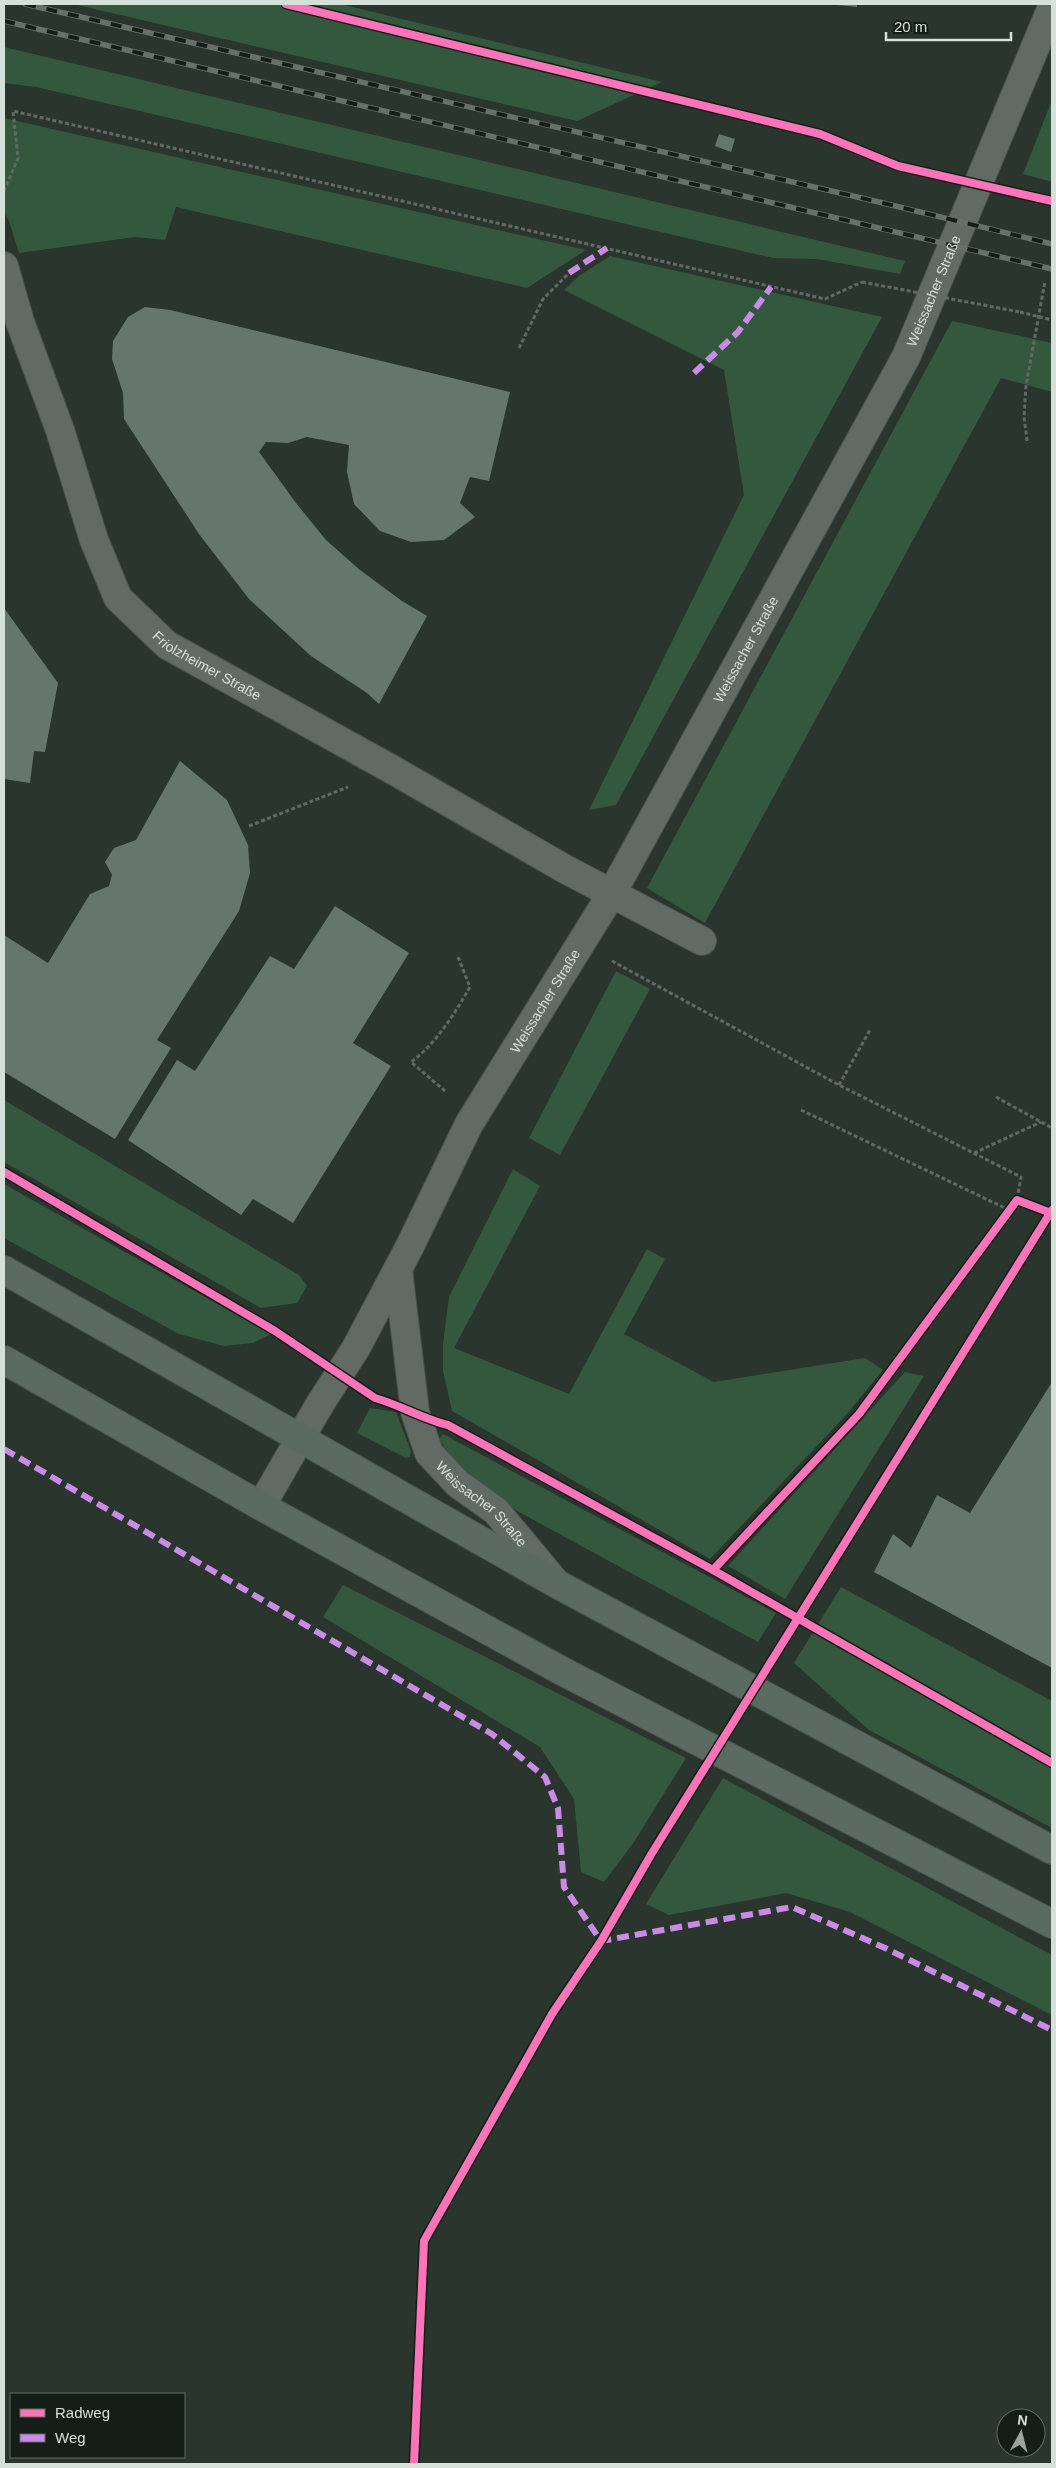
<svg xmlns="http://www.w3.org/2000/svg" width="1056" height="2468" font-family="Helvetica,sans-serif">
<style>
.green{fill:#33583e}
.building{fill:#65776b}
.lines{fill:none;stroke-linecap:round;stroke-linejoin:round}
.minor-casing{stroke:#49534c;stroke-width:30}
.major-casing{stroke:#49534c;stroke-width:30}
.path{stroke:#626963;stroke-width:3;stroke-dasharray:4 2.5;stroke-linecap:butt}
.minor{stroke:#626a64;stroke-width:28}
.major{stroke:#5c6b61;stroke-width:28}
.rail-casing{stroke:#68706a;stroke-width:5.5}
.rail{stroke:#151d17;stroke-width:4;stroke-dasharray:11;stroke-linecap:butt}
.path-bridge{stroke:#626963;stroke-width:3;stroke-dasharray:4 2.5;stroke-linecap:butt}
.quiet{stroke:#ca8be6;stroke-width:6;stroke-dasharray:12 6;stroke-linecap:butt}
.cycleway-casing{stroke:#151d17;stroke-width:11}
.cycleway{stroke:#fb73b8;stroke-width:8}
.labels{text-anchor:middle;stroke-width:5;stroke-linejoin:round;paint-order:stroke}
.street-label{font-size:14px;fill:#d5e1d8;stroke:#151d17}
</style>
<rect width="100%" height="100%" fill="#2a352d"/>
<g class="green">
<polygon points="73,4 340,4 662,82 577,121"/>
<polygon points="4,47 854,249 905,261 900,274 817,259 773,258 36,87 4,83"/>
<polygon points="1052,100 1052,182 1023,174"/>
<polygon points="4,118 586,250 527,288 176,207 165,240 135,237 19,253 9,221 4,213"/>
<polygon points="610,256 882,317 616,805 589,810 744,495 724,370 564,290 579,276"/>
<polygon points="952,321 1052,343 1052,392 1001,378 705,923 647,888"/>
<polygon points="616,971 650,989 560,1155 529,1138"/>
<polygon points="4,1100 299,1275 307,1286 297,1303 261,1308 4,1162"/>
<polygon points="513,1169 540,1186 454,1348 569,1394 647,1249 665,1259 624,1334 714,1382 865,1358 883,1370 846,1415 710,1559 452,1411 443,1371 443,1344 449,1297"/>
<polygon points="4,1184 271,1334 253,1343 224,1346 179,1334 4,1238"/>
<polygon points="905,1372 924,1376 785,1599 728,1566"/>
<polygon points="370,1408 396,1412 411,1451 410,1457 406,1458 357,1433"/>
<path d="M 443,1434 L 776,1613 L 758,1642 L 495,1499 C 474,1481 454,1464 439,1439 Z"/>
<polygon points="343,1585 686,1758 634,1842 604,1882 581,1872 574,1799 540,1747 323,1617"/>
<polygon points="841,1587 1052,1701 1052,1828 869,1730 794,1663"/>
<polygon points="723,1778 1052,1955 1052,2015 850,1912 786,1893 669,1915 646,1904"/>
</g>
<g class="building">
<polygon points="827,4 857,4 857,7"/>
<polygon points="719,134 735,139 731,152 715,146"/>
<polygon points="145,307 170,310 510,392 489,481 470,477 460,503 475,517 444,540 411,542 380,531 354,504 347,472 349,445 307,437 288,443 266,442 259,452 296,503 326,540 360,570 402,601 427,616 379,704 367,693 311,656 249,599 199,534 124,419 123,393 112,359 113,341 128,317"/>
<polygon points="4,608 58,683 45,752 34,751 30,783 4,779"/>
<polygon points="180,761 227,800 248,845 250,873 239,911 157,1040 171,1048 115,1139 4,1072 4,935 48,963 90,894 109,886 112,875 105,862 114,848 136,840"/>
<polygon points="335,906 409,953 353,1043 391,1066 293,1223 253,1199 241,1215 128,1140 177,1060 195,1071 270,956 294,969"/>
<polygon points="1052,1382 1052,1668 874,1572 893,1534 911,1548 937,1495 970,1513"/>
</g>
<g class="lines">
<defs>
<g id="minor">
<path id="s1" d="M 4,266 L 20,322 L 60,430 L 94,540 L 118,598 L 167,645 L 393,770 L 565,869 L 702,941"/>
<path id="s2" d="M 398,1270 L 415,1412 L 429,1453 L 458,1484 L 496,1511 L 556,1583"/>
<path id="s3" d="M 261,1506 L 320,1404 L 356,1348 L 410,1246 L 469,1124 L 612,893 L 906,357 L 1052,7"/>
</g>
<g id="major">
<polyline points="4,1270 557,1584 1052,1850"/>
<polyline points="4,1360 261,1506 562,1671 1052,1924"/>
</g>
</defs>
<use href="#minor" class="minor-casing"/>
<use href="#major" class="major-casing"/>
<g class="path">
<polyline points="4,191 18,158 13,111 825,299 862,282"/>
<polyline points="1020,312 1052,320"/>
<polyline points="519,348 543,299 569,273"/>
<polyline points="1027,441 1024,417 1026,386 1045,281"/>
<polyline points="249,826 348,787"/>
<polyline points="612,961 839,1085 1021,1177 1017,1200"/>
<polyline points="839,1085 870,1030"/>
<path d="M 445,1091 L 411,1062 C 437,1043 454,1014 470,987 L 458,957"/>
<polyline points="996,1097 1052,1128"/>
<polyline points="801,1110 1009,1210"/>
<polyline points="974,1153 1041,1122"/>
<polyline points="854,1527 1052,1210"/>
</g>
<use href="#minor" class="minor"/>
<use href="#major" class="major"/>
<defs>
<g id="rail">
<polyline points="25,4 883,203 1052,244"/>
<polyline points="4,21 1052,269"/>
</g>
</defs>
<use href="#rail" class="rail-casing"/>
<use href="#rail" class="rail"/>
<polyline class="path-bridge" points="862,282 1020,312"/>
<g class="quiet">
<polyline points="569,273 607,248"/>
<polyline points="694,373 738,332 771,287"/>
<polyline points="4,1449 492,1734 545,1777 558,1808 564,1887 601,1941 792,1907 885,1948 1052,2030"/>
</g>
<defs>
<g id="cycleway">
<polyline points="286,4 820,134 898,166 1052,201"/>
<path d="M 4,1172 L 275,1331 L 375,1398 C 400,1405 423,1419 448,1425 L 713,1570 L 1052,1763"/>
<polyline points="713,1570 859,1414 1017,1200 1051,1213"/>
<polyline points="414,2464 424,2241 552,2014 601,1941 652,1853 1052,1210"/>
</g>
</defs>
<use href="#cycleway" class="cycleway-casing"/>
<use href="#cycleway" class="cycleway"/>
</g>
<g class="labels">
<g class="street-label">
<text dy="5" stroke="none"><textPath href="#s3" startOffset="1390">Weissacher Straße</textPath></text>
<text dy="5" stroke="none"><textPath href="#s3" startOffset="985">Weissacher Straße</textPath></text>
<text dy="5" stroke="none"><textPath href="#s1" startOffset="464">Friolzheimer Straße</textPath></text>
<text dy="5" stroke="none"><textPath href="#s3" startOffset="580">Weissacher Straße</textPath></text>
<text dy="5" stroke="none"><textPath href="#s2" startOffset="260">Weissacher Straße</textPath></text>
</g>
</g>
<rect width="1056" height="2468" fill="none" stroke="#d5e1d8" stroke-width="10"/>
<rect x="10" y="2393" width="175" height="65" fill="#151d17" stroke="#626b64"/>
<rect x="20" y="2409" width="25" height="8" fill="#fb73b8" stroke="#626b64"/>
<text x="55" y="2418" font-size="15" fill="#d5e1d8">Radweg</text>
<rect x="20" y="2434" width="25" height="8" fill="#ca8be6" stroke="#626b64"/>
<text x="55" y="2443" font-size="15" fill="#d5e1d8">Weg</text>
<g transform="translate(1021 2433) rotate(7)"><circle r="24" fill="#151d17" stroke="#626b64"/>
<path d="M0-4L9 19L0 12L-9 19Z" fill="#99a59c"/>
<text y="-8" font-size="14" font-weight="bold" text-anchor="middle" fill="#d5e1d8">N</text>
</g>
<path d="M886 32v8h125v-8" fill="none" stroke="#d5e1d8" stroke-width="2.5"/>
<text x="894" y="32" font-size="15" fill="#d5e1d8" stroke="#151d17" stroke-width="4" paint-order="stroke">20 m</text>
</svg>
